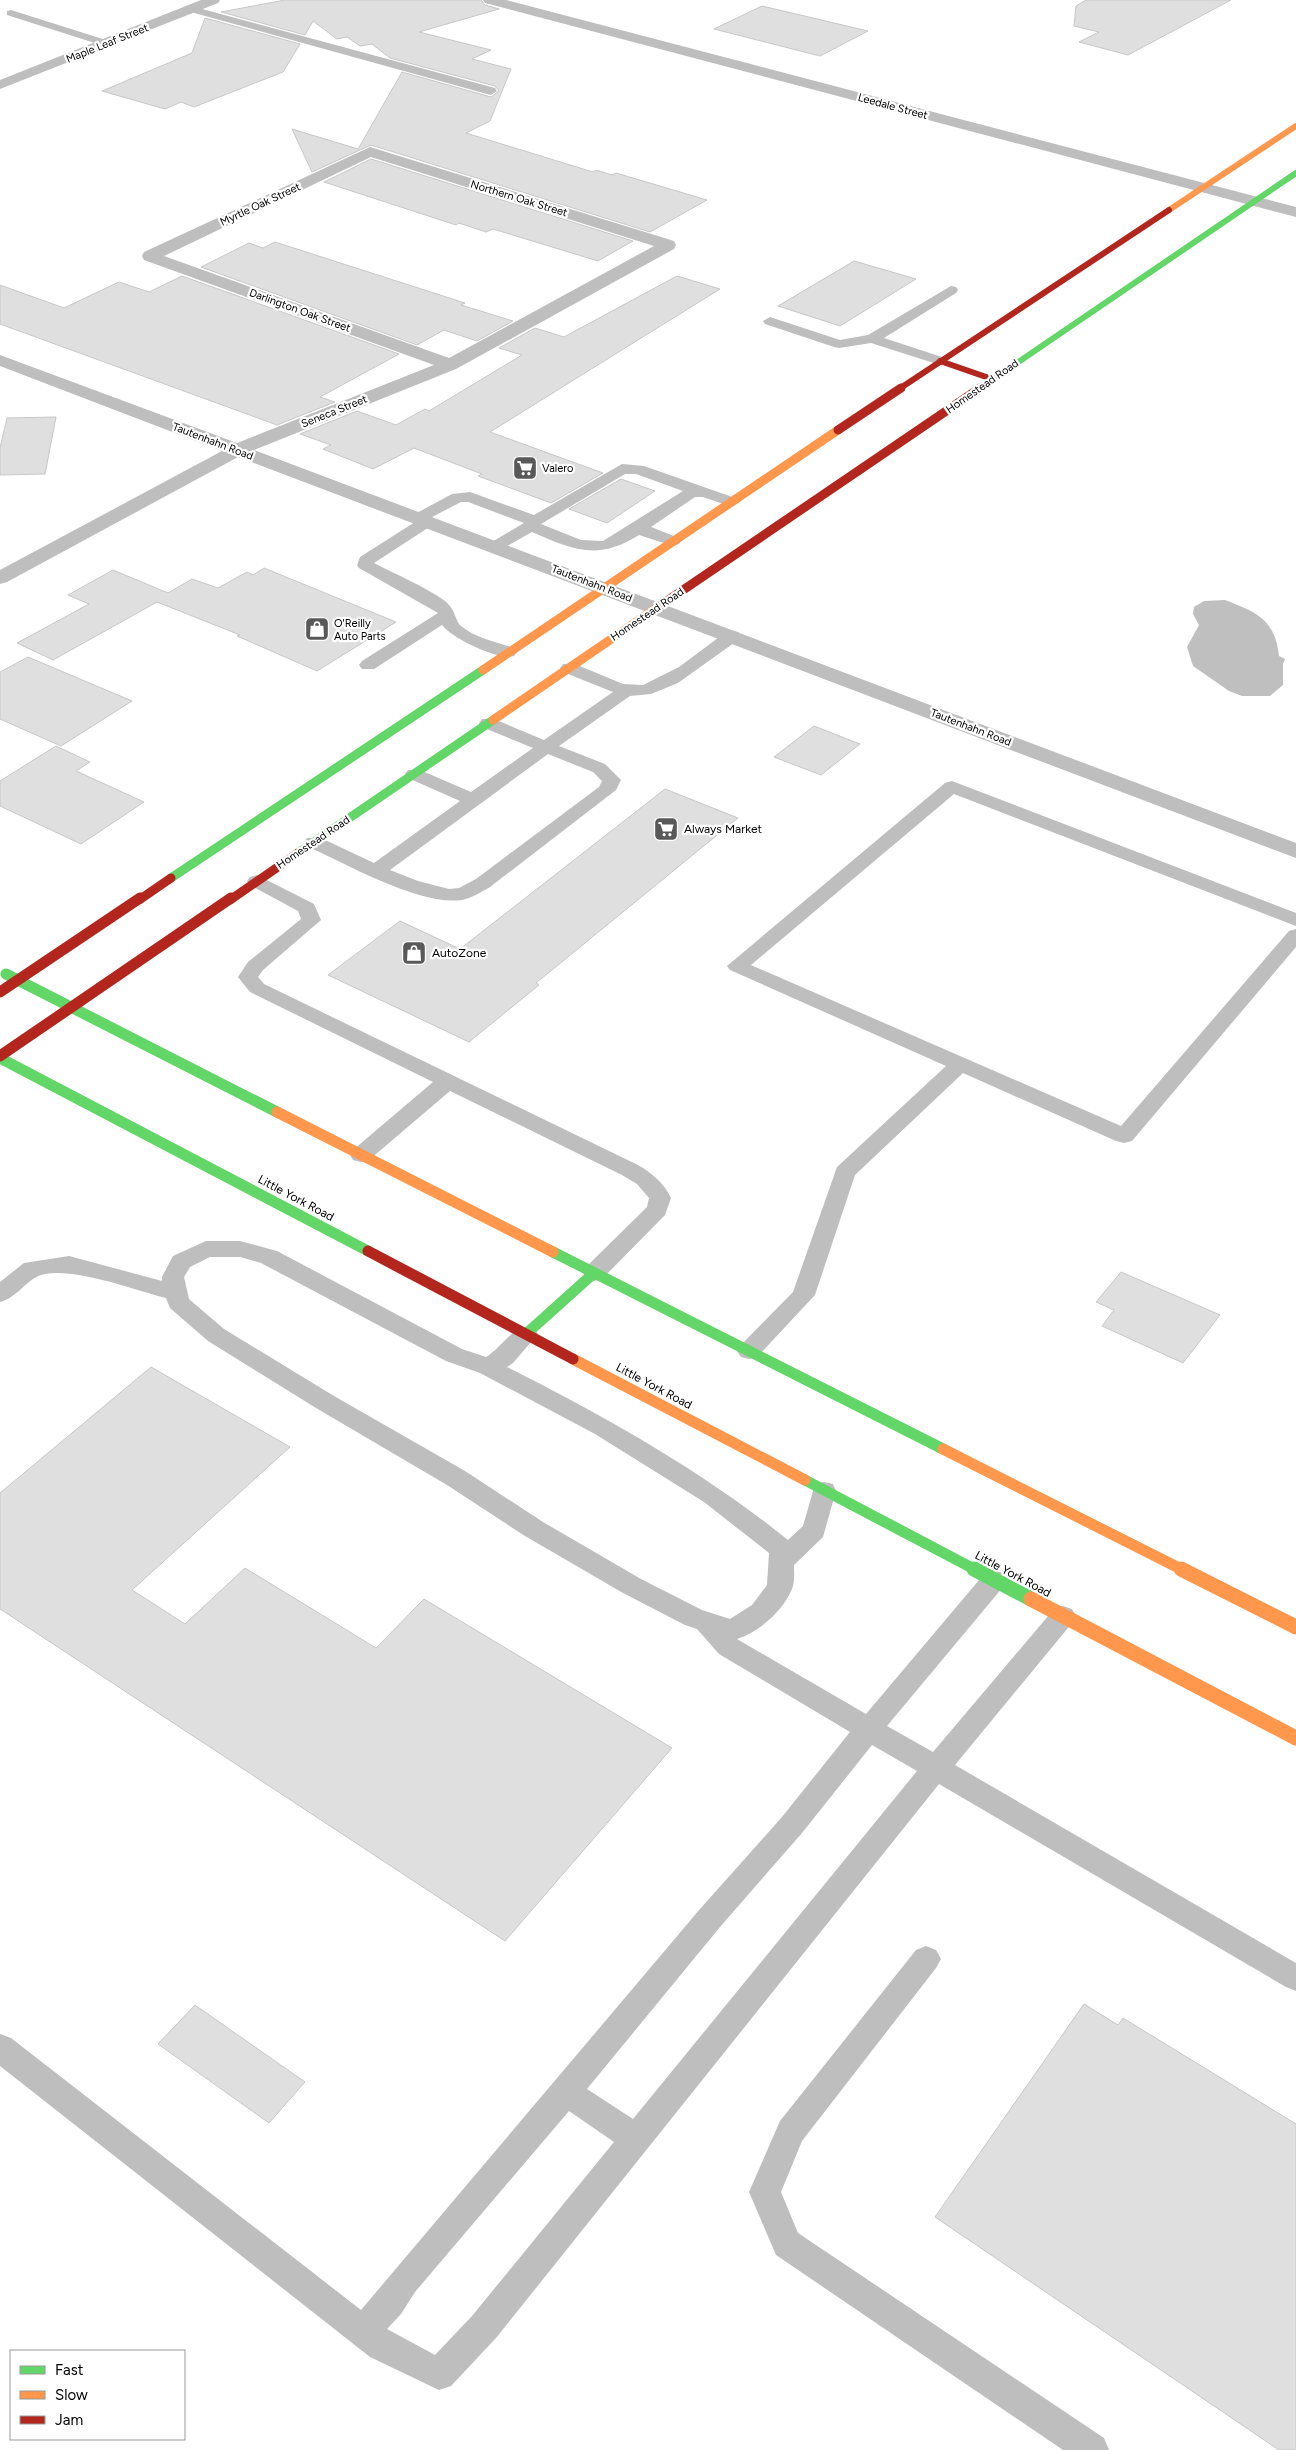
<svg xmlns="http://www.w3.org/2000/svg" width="1296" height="2450" font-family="Figtree,sans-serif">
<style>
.water{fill:#bfbfbf}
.building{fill:#dfdfdf;stroke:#c7c7c7}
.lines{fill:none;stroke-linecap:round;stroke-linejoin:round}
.lane{fill:#bebebe;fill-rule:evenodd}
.street{fill:#bebebe;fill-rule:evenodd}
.fast-far3{stroke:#63d668;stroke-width:6}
.fast-far2{stroke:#63d668;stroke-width:9}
.fast-far1{stroke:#63d668;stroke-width:11}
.fast{stroke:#63d668;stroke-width:15}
.slow-far3{stroke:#ff974d;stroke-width:6}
.slow-far2{stroke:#ff974d;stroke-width:9}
.slow-far1{stroke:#ff974d;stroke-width:11}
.slow{stroke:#ff974d;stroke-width:15}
.jam-far2{stroke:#b3261e;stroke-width:6}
.jam-far1{stroke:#b3261e;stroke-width:9}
.jam{stroke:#b3261e;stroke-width:11}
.labels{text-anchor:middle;stroke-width:4.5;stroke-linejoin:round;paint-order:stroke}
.far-street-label{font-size:11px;fill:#000;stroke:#fff}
.far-poi-label{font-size:11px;fill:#000;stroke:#fff;text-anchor:start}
.poi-label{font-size:12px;fill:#000;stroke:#fff;text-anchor:start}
.street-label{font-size:12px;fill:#000;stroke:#fff}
</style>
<rect width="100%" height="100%" fill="#fff"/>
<path class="water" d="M 1225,600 C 1256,612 1275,619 1279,656 L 1285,659 L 1283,664 L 1283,685 L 1270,696 L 1242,696 L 1229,691 L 1193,666 L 1187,647 L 1199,625 L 1193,614 L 1194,607 L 1204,601 Z"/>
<g class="building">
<polygon points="285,0 481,0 485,5 499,9 419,32 491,50 472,59 511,69 490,121 466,133 593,172 596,170 612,175 616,173 707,200 650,232 371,145 312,172 292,129 358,149 402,72 491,97 499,91 495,86 390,58 372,44 360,46 347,37 337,39 313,21 305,35 221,12"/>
<polygon points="1086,0 1231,0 1128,55 1079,42 1099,32 1074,26 1076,6"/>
<polygon points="762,6 868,31 820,56 714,29"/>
<polygon points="205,18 300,44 283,72 194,107 181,102 165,109 102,91 192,53"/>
<polygon points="371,159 633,241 598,261 493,229 486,232 459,223 456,225 324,182"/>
<polygon points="275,242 465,303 461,305 513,321 477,341 444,330 417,345 201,267 249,243 263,248"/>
<polygon points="854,261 916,279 840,326 778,306"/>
<polygon points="182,276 399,354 320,397 335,402 277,425 0,324 0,285 64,308 119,282 149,292"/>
<polygon points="677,276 720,289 490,432 603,473 551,503 478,476 482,474 414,448 373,469 323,449 331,445 300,434 357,411 396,425 425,409 429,411 522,355 499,348 535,328 564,337"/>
<polygon points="56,417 45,474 0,475 0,448 7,418"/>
<polygon points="621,479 655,491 607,523 569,509"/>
<polygon points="264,568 396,622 317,671 237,636 240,635 157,602 53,660 17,643 89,604 68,595 113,570 168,593 192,579 218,588 247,572 253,575"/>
<polygon points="28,657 132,701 61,746 0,719 0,672"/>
<polygon points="814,726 860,744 821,775 774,757"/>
<polygon points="56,746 90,762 76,771 144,802 81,844 0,806 0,781"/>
<polygon points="665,789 738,818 536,983 539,985 469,1042 328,975 400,921 460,949"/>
<polygon points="1121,1272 1220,1315 1183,1363 1102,1326 1114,1310 1096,1302"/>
<polygon points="151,1367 290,1447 132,1590 185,1624 245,1568 376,1648 424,1599 672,1748 505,1941 0,1609 0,1493"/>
<polygon points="1084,2004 1118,2025 1123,2018 1296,2124 1296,2450 1279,2450 935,2217"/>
<polygon points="195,2005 305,2082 269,2123 158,2044"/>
</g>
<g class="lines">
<g class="lane">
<polygon points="191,6 495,88 497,91 491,95 487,94 187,11 185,9"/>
<polygon points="11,10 109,41 111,43 109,45 101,45 7,15 7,11"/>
<polygon points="951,286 956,287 958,290 956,293 884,338 945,358 947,361 945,364 940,365 871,343 839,348 834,347 765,324 763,321 770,317 840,340 868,335"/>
<path d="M 622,464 L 644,466 L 738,499 L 740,502 L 732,507 L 703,497 L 695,497 L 651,527 L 679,538 L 681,541 L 679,544 L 673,546 L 639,535 C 598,561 573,550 532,532 L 502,549 L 490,549 L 488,546 L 490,543 L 524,523 L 468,502 L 461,502 L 432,517 L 436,521 L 434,524 L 374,563 C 397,575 424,586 445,601 C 456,610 455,621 461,626 C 475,638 497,642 514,648 L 517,652 L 514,656 C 497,660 453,639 442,625 L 374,669 L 362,669 L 359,665 L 362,661 L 438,613 L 359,568 L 357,565 L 360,557 L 415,522 L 411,518 L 413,515 L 452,494 L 470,492 L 534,515 ZM 625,474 L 636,474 L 683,491 L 603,541 L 581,540 L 541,524 Z"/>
<path d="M 732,631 L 738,632 L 741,636 L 738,640 L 678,683 L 651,694 L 630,696 L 559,746 L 605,764 L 621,780 L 616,790 L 490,887 C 481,892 472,898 462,900 C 420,906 346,864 307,846 L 304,842 L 307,838 L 321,838 L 374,863 L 460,801 L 408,778 L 405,774 L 408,770 L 420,770 L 471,792 L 533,748 L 482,727 L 479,723 L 482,719 L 494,719 L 544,740 L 613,692 L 563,672 L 560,668 L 563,664 L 575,664 L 623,684 L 643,685 L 679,667 L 726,632 ZM 548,754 L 593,772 L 602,781 L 599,787 L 476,879 L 459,888 L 449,889 L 418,881 L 390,870 Z"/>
<polygon points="952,781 1296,913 1296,926 954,794 751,965 1121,1126 1289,931 1296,929 1296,947 1132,1141 1124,1143 1116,1141 963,1073 855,1175 815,1295 757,1357 749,1359 741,1357 737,1351 741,1345 793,1292 837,1167 946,1066 730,970 727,966 945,783"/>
<path d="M 257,875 L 314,904 L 321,920 L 263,970 L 258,977 L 264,984 L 638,1165 C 653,1174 663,1182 671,1198 L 665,1215 L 602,1279 L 594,1281 L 586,1279 L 583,1273 L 586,1267 L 647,1207 L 649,1198 L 637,1184 L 622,1175 L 450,1091 L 369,1160 L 361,1162 L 353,1160 L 350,1155 L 353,1150 L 433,1082 L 250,992 L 238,977 L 248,962 L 301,919 L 298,911 L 250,885 L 247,881 L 250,877 Z"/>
<path d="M 206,1241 L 240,1241 L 277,1251 L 462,1349 L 486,1357 C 502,1348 514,1322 534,1328 L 538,1334 L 513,1363 L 507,1367 C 606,1417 701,1470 788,1540 L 803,1526 L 815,1484 L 824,1482 L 833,1484 L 836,1491 L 823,1537 L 794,1565 C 794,1573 795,1582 792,1589 C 783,1611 759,1632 737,1639 L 866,1714 L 985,1573 L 994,1570 L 1003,1573 L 1007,1580 L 1003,1587 L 887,1726 L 933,1752 L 1054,1609 L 1063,1606 L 1072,1609 L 1076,1616 L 1072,1623 L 955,1765 L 1296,1963 L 1296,1991 L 1286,1987 L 939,1784 L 496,2338 L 451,2386 L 439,2390 L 370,2357 L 0,2066 L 0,2034 L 11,2038 L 361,2310 L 700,1909 L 782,1817 L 850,1732 L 719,1654 L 697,1629 L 685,1625 L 623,1593 L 525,1536 L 447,1485 L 316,1408 L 208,1341 L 170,1308 L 166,1298 C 135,1290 66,1264 38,1276 C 24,1283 16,1298 0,1302 L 0,1282 L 24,1263 L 69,1256 L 162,1281 L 162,1277 L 173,1256 ZM 210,1257 L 240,1257 L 261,1263 L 446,1361 L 480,1373 L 595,1434 L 704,1502 L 769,1553 L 767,1585 L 752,1605 L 730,1619 L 702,1610 L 641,1579 L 543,1522 L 465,1471 L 334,1396 L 224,1329 L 189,1299 L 184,1277 L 190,1267 ZM 872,1745 L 917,1771 L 633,2119 L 587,2089 L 720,1927 L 802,1833 ZM 569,2111 L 614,2142 L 472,2316 L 435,2355 L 387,2329 L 401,2314 L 415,2292 Z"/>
<polygon points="926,1946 936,1950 941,1959 936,1968 802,2141 781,2192 798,2233 1104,2438 1109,2450 1063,2450 776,2255 749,2192 780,2121 916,1950"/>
</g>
<g class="street">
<polygon points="201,0 220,0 218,3 0,89 0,80"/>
<polygon points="483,0 506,0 1296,207 1296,217 485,3"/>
<path d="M 370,147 L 674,241 L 676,245 L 674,249 L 456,369 L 254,450 L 1296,843 L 1296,858 L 238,457 L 7,582 L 0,584 L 0,570 L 222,451 L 0,366 L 0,355 L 237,443 L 434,365 L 144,260 L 142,256 L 144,252 ZM 371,157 L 654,246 L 449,358 L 164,256 Z"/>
</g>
<polyline class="fast-far3" points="1005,371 1296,173"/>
<g class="fast-far2">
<polyline points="298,853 493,720"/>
<polyline points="171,878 483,670"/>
</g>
<g class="fast-far1">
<polyline points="6,974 277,1112"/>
<polyline points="0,1058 368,1251"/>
<polyline points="553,1252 943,1449"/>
<polyline points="526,1334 594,1273"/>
<polyline points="805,1480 976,1570"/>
</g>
<polyline class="fast" points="974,1569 1031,1599"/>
<polyline class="slow-far3" points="1169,210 1296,126"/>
<g class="slow-far2">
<polyline points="483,670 838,430"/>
<polyline points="493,720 661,605"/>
</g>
<g class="slow-far1">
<polyline points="277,1112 553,1252"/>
<polyline points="573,1359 805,1480"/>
<polyline points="943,1449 1183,1570"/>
</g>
<g class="slow">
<polyline points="1181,1569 1296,1627"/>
<polyline points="1031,1599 1296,1738"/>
</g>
<g class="jam-far2">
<polyline points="940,361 992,379"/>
<polyline points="899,389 1169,210"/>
<polyline points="978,389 1005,371"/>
</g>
<g class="jam-far1">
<polyline points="838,430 901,388"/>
<polyline points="661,605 980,388"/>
<polyline points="139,900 171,878"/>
<polyline points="230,900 298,853"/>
</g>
<g class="jam">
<polyline points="0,992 140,898"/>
<polyline points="0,1056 231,898"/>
<polyline points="368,1251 573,1359"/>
</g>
</g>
<defs>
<symbol id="supermarket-square" viewBox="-11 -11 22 22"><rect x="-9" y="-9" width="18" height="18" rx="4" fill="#595959" stroke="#fff"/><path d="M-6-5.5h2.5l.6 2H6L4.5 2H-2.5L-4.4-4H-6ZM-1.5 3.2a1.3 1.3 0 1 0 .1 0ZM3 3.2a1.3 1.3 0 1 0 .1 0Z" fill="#fff"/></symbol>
<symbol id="shop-square" viewBox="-11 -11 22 22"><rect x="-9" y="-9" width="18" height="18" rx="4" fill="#595959" stroke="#fff"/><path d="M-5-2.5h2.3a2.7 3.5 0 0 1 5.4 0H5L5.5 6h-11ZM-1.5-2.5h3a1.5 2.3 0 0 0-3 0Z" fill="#fff"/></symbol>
</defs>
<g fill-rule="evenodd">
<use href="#supermarket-square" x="511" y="454" width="28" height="28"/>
<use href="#shop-square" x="303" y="615" width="28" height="28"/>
<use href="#supermarket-square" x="652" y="815" width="28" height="28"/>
<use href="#shop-square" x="400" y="939" width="28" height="28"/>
</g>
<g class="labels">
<g class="far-street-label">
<text transform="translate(107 43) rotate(-22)" y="4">Maple Leaf Street</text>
<text transform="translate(893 106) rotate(15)" y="4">Leedale Street</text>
<text transform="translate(519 198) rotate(17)" y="4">Northern Oak Street</text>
<text transform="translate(260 204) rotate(-25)" y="4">Myrtle Oak Street</text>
<text transform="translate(300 310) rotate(20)" y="4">Darlington Oak Street</text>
<text transform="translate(982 386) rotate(-35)" y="4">Homestead Road</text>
<text transform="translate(334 411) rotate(-22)" y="4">Seneca Street</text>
<text transform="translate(213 441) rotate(21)" y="4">Tautenhahn Road</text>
<text transform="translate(592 583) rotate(21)" y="4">Tautenhahn Road</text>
<text transform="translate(647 614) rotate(-34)" y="4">Homestead Road</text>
<text transform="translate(971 727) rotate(21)" y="4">Tautenhahn Road</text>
<text transform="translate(313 842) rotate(-34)" y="4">Homestead Road</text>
</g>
<g class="far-poi-label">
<text x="542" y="472">Valero</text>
<text x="334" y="627">O'Reilly<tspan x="334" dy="13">Auto Parts</tspan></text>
</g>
<g class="poi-label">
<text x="684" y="833">Always Market</text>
<text x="432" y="957">AutoZone</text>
</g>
<g class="street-label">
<text transform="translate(296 1198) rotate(28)" y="4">Little York Road</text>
<text transform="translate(654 1386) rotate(28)" y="4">Little York Road</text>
<text transform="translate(1013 1574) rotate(28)" y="4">Little York Road</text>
</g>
</g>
<rect x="10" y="2350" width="175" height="90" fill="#ffffff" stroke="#999999"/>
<rect x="20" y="2366" width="25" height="8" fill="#63d668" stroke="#999999"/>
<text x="55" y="2375" font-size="15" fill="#000000">Fast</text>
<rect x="20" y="2391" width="25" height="8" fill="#ff974d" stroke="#999999"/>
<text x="55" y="2400" font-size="15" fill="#000000">Slow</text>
<rect x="20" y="2416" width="25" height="8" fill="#b3261e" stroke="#999999"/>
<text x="55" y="2425" font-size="15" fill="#000000">Jam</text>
</svg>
